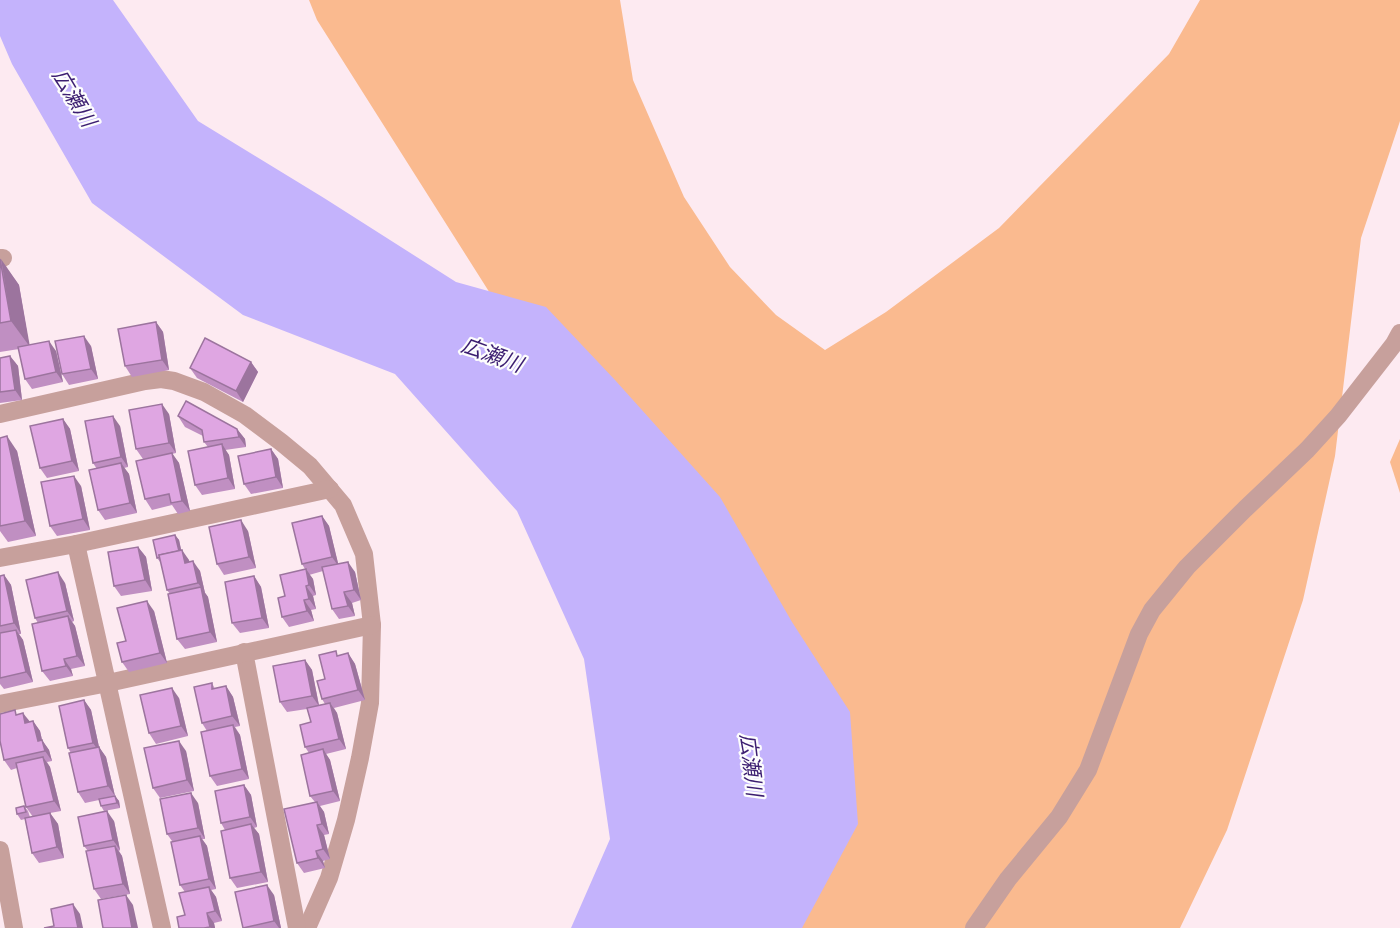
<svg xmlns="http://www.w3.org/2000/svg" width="1400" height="928" font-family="'Space Grotesk','Noto Sans JP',sans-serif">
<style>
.green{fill:#faba8f}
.water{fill:#c4b3fc}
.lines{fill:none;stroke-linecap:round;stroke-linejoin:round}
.street{stroke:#c7a09c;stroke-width:18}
.wall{fill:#c08fc2}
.shaded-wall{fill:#9c749e}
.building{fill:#dfa6e2;stroke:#9c749e;stroke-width:1.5}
.labels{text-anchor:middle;stroke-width:4.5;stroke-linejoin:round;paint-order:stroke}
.water-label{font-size:21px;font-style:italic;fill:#3c1e71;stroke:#fdfdfd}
</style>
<rect width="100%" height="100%" fill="#fdeaf1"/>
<g class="green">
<polygon points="309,0 620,0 633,80 684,197 730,267 776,315 825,350 886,312 999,228 1169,54 1200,0 1400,0 1400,121 1361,238 1335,456 1303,600 1227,830 1180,928 611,928 611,633 500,309 317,20"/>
<polygon points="1400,439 1400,493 1390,462"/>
</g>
<polygon class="water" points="0,0 113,0 198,121 324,198 456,282 546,307 615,380 720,497 792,622 850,712 858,824 802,928 571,928 610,839 584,659 517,511 395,374 243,315 92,203 12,64 0,36"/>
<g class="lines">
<g class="street">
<polyline points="0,258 3,258"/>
<polyline points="0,414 145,381 161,379 174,381 204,392 245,415 281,442 310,466 343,505 364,554 372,625 370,703 360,758 346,820 329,878 307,928"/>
<polyline points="76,544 162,928"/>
<polyline points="0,558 76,544 330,489"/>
<polyline points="244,652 297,928"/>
<polyline points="0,704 108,683 372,625"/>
<polyline points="0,850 14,928"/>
<polyline points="974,928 1008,879 1059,817 1088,770 1139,634 1152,610 1187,567 1245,509 1307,450 1338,416 1394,344 1400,333"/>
</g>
</g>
<g class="wall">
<polygon points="0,259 19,285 29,345 56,351 63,382 32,389 25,379 19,349 0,352"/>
<polygon points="156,322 163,332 169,370 132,377 125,366"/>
<polygon points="91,346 98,379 69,385 62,374"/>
<polygon points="10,356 18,366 22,400 0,403 0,358"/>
<polygon points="251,362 258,372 243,402 197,378 190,368"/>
<polygon points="169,414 176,453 172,454 179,463 190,511 178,514 172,505 152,510 145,499 143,459 136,449"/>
<polygon points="178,416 237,429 245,439 246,447 225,450 229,455 235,489 202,495 195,485 208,447 204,442 203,436 185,427"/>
<polygon points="63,419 70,429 79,471 47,478 40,468"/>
<polygon points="120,426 128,467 124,468 129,474 137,513 105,520 98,510 97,469 93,463"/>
<polygon points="0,438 17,451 36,536 8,542 0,531"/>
<polygon points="271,449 278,459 283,488 251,494 244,484"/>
<polygon points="81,486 90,530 57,536 50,526"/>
<polygon points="322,516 329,526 338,564 355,572 361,600 352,603 355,616 339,619 332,609 323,571 309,575 313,579 316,595 313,596 316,609 311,610 314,621 289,627 282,617 285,596 305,569 302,564"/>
<polygon points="248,531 256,568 224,575 217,564"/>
<polygon points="175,535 179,540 181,550 190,562 200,571 205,593 208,597 217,642 185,649 177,639 170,594 167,590 161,563 157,558"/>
<polygon points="138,547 146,557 152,591 121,596 114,586"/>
<polygon points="4,575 11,585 21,634 19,634 23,640 33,682 4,689 0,684 0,576"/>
<polygon points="254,576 261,587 269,628 240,633 232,623"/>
<polygon points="65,583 74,621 72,622 75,626 85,666 71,669 73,676 50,681 42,671 38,623 35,618"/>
<polygon points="154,611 167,663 129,672 122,662"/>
<polygon points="348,653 355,664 365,700 334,708 337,713 346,749 326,754 330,760 340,801 320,806 324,812 329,834 324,835 330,859 323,861 325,868 304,873 297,863 315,802 310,796 309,753 305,747 311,722 307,709 287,712 280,702 305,660 312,670 319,705 325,704 322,699 325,679 339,656"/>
<polygon points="212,683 215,689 226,686 233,697 240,726 235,727 240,735 249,779 217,786 210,776 207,731 202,723"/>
<polygon points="179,698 188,736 156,744 149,733"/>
<polygon points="84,700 91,710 99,747 106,757 115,796 119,801 120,808 104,811 101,806 99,800 85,803 78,792 71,753 68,748"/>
<polygon points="18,714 29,722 33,721 40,731 42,740 49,750 52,761 47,762 50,767 61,811 50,813 58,824 64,858 39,863 32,853 25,819 21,820 17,814 24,806 28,811 30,817 33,817 26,807 17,768 11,770 4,760"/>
<polygon points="186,751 194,791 160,798 153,788"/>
<polygon points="244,785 251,795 257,827 254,828 259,834 268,882 237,888 230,878 225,830 221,823"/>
<polygon points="198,803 205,839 202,839 207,846 216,889 211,890 216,897 222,921 214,923 215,928 179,928 185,915 185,892 180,885 172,841 167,834"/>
<polygon points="114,821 120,850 119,851 122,856 130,894 101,899 94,889 88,851 84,846"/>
<polygon points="235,892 274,895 281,928 243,928"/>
</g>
<g class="shaded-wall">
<polygon points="1,259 19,285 30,347 11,321"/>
<polygon points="156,322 163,332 169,370 162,360"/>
<polygon points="84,336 91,346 98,379 91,369"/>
<polygon points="49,341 56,351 63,382 56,372"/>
<polygon points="10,356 18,366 22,400 15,390"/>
<polygon points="251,362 258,372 243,402 236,391"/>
<polygon points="162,404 169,414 176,453 169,443"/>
<polygon points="113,416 120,426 128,467 121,457"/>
<polygon points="63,419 70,429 79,471 72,461"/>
<polygon points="237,429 245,439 246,447 239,437"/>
<polygon points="7,436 17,451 36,536 25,521"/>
<polygon points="222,444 229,455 235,489 228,478"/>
<polygon points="271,449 278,459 283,488 276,477"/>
<polygon points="172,453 179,463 190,511 182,501"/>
<polygon points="121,463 129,474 137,513 130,503"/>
<polygon points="74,476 81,486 90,530 83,519"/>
<polygon points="322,516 329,526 339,567 332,557"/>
<polygon points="241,520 248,531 256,568 249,557"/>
<polygon points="175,535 179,540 183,558 179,553"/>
<polygon points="138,547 146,557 152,591 145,580"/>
<polygon points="182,550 189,560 192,573 185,563"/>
<polygon points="193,561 200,571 205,593 198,583"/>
<polygon points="348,562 355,572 361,600 354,590"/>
<polygon points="306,569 313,579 316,595 309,585"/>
<polygon points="58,572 65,583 74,621 67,611"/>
<polygon points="4,575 11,585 21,634 14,623"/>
<polygon points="254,576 261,587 269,628 262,618"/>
<polygon points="306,586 313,596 316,609 309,599"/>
<polygon points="201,587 208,597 217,642 210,632"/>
<polygon points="344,592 352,603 355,616 348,606"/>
<polygon points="304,600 311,610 314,621 307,611"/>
<polygon points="147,601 154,611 167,663 160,653"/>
<polygon points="68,616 75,626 85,666 77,656"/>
<polygon points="16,630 23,640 33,682 26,672"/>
<polygon points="348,653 355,664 365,700 358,690"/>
<polygon points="64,659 71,669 73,676 66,666"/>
<polygon points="305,660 312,670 319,706 312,696"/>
<polygon points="226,686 233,697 240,726 232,716"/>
<polygon points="172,688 179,698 188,736 181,726"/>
<polygon points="84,700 91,710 99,747 106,757 115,796 108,786 100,753 93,743"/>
<polygon points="330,703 337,713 346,749 339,739"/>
<polygon points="23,713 31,723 25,723"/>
<polygon points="33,721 40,731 42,740 49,750 52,761 38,741"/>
<polygon points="233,725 240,735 249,779 242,769"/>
<polygon points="179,741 186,751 194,791 187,780"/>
<polygon points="323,749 330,760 340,801 333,791"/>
<polygon points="43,757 50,767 61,811 54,801"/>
<polygon points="244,785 251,795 257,827 250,817"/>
<polygon points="191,793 198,803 205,839 198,828"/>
<polygon points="115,796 119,801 120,808 117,803"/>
<polygon points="317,802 324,812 329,834 322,824"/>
<polygon points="107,811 114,821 120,850 113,840"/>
<polygon points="50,813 58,824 64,858 57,847"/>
<polygon points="251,824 259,834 268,882 261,872"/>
<polygon points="317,825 324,835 330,859 323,849"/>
<polygon points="200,836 207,846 216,889 209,879"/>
<polygon points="115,846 122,856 130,894 123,884"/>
<polygon points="316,851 323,861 325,868 318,858"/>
<polygon points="267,885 274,895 281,928 279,928 274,921"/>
<polygon points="209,887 216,897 222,921 215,911"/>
<polygon points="126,895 133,905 138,928 132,928"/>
<polygon points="73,904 80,914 83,928 78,928"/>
<polygon points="207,913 214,923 215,928 211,928 210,927"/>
</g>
<g class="building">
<polygon points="0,259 11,321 0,323"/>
<polygon points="156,322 162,360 125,366 118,329"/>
<polygon points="84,336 91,369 62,374 55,341"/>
<polygon points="205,338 251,362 236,391 190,368"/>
<polygon points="49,341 56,372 25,379 18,347"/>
<polygon points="10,356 15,390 0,392 0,358"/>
<polygon points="186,401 237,429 239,437 204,442 202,430 178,416"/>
<polygon points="162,404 169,443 136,449 129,410"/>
<polygon points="113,416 121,457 93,463 85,421"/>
<polygon points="63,419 72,461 40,468 30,426"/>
<polygon points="7,436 25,521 0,526 0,438"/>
<polygon points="222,444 228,478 195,485 188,451"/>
<polygon points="271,449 276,477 244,484 238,456"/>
<polygon points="172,453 182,501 171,503 169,494 145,499 136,461"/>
<polygon points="121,463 130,503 98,510 89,470"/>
<polygon points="74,476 83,519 50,526 41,482"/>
<polygon points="322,516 332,557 302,564 292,523"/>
<polygon points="241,520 249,557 217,564 209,527"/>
<polygon points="175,535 179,551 159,555 160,557 157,558 153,540"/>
<polygon points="138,547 145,580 114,586 108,552"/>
<polygon points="182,550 185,563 193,561 198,583 167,590 159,555"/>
<polygon points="348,562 354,590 344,592 348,606 332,609 322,567"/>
<polygon points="306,569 309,585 306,586 309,599 304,600 307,611 282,617 278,598 285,596 280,575"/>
<polygon points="58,572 67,611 35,618 26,580"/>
<polygon points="4,575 14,623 0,626 0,576"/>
<polygon points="254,576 262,618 232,623 225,582"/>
<polygon points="201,587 210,632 177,639 168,594"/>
<polygon points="147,601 160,653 122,662 117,643 126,641 117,608"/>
<polygon points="68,616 77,656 64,659 66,666 42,671 32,624"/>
<polygon points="16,630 26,672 0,678 0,633"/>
<polygon points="336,651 337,656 348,653 358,690 322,699 317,681 325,679 319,655"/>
<polygon points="305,660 312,696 280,702 273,666"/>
<polygon points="212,683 212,689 226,686 232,716 202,723 194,687"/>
<polygon points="172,688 181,726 149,733 140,695"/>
<polygon points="84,700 93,743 68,748 59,706"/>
<polygon points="330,703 339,739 305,747 300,725 311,722 307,708"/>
<polygon points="15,710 16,715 23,713 25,723 33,721 38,741 42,740 45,751 4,760 0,741 0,714"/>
<polygon points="233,725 242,769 210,776 201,732"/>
<polygon points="179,741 187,780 153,788 144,748"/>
<polygon points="99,747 108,786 78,792 69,753"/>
<polygon points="323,749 333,791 310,796 301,755"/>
<polygon points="43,757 54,801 26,807 16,763"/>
<polygon points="244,785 250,817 221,823 215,791"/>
<polygon points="191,793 198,828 167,834 160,799"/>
<polygon points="115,796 117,803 101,806 99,799"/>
<polygon points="317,802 322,824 317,825 323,849 316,851 318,858 297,863 284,809"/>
<polygon points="24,806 26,812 17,814 16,808"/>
<polygon points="107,811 113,840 84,846 78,817"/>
<polygon points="50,813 57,847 32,853 25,818"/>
<polygon points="251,824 261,872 230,878 221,831"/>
<polygon points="200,836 209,879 180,885 171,842"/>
<polygon points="115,846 123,884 94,889 86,851"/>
<polygon points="267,885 274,921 243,928 235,892"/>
<polygon points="209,887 215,911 207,913 210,927 204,928 179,928 177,917 185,915 179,893"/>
<polygon points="126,895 132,928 103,928 98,900"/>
<polygon points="73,904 78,928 44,928 54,926 51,909"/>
</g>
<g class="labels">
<g class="water-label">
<text transform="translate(74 98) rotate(59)" y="7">広瀬川</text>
<text transform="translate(492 355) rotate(20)" y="7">広瀬川</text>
<text transform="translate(751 765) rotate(83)" y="7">広瀬川</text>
</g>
</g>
</svg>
